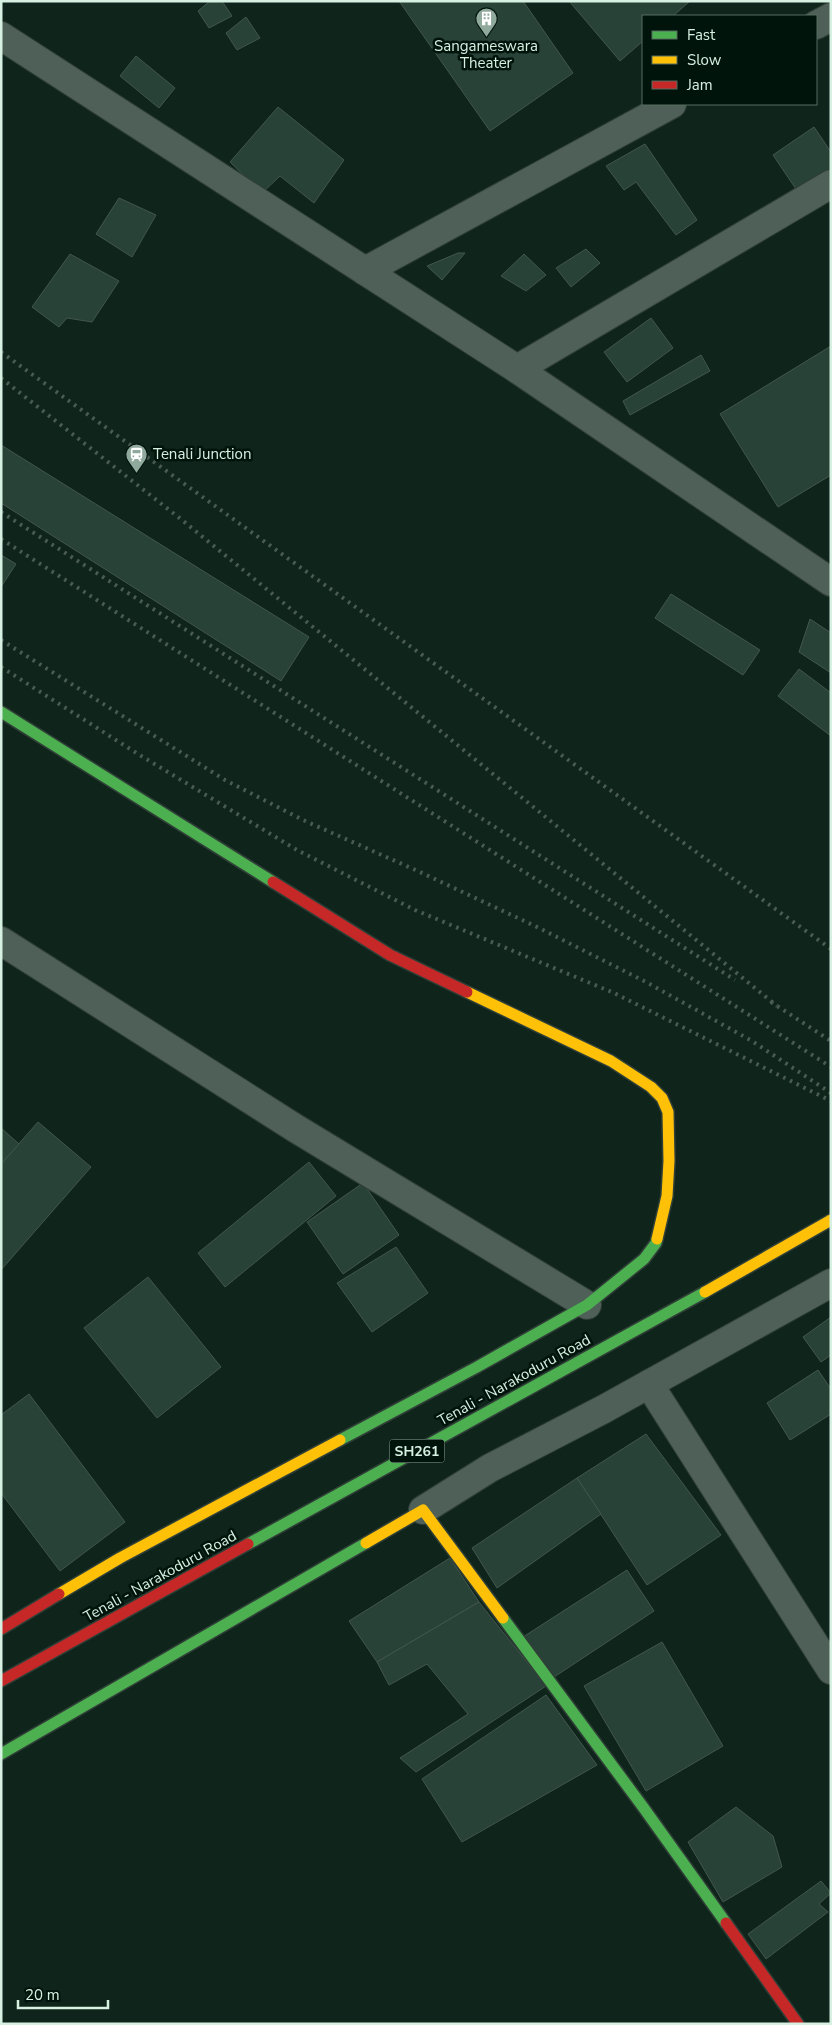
<svg xmlns="http://www.w3.org/2000/svg" width="832" height="2025" font-family="'Nunito Sans',sans-serif">
<style>
.building{fill:#284238;stroke:#42564d}
.lines{fill:none;stroke-linecap:round;stroke-linejoin:round}
.street-casing{stroke:#303f37;stroke-width:30}
.fast-casing{stroke:#303f37;stroke-width:14}
.slow-casing{stroke:#303f37;stroke-width:14}
.jam-casing{stroke:#303f37;stroke-width:14}
.street{stroke:#4f6058;stroke-width:28}
.fast{stroke:#4caf50;stroke-width:11}
.slow{stroke:#ffc107;stroke-width:11}
.jam{stroke:#c62828;stroke-width:11}
.rail{stroke:#4a5b53;stroke-width:4;stroke-dasharray:2.5 5;stroke-linecap:butt}
.labels{text-anchor:middle;stroke-width:5;stroke-linejoin:round;paint-order:stroke}
.shield{fill:#01140b;stroke:#96aea2;stroke-width:1}
.shield-label{font-size:14px;font-weight:bold;fill:#d6f0e2}
.poi-label{font-size:15px;fill:#d6f0e2;stroke:#01140b}
.street-label{font-size:15px;fill:#d6f0e2;stroke:#01140b}
</style>
<rect width="100%" height="100%" fill="#0f251c"/>
<g class="building">
<polygon points="210,1 222,1 232,16 209,28 198,11"/>
<polygon points="399,1 523,1 573,73 490,131"/>
<polygon points="569,1 690,1 673,16 643,16 643,41 620,61"/>
<polygon points="246,17 260,38 237,50 226,33"/>
<polygon points="136,56 175,88 159,108 120,76"/>
<polygon points="278,107 344,160 314,203 280,176 262,193 230,162"/>
<polygon points="814,127 831,152 831,179 802,198 773,155"/>
<polygon points="645,144 697,220 676,235 636,182 624,190 606,166"/>
<polygon points="119,198 156,215 132,257 96,234"/>
<polygon points="586,249 600,263 571,287 556,268"/>
<polygon points="458,253 465,253 442,280 427,266"/>
<polygon points="70,254 119,281 92,322 67,318 59,327 32,307"/>
<polygon points="524,254 546,275 526,291 501,276"/>
<polygon points="651,318 673,348 627,382 604,352"/>
<polygon points="831,346 831,475 778,507 720,414"/>
<polygon points="701,355 710,371 630,415 623,401"/>
<polygon points="1,445 309,637 281,681 1,503"/>
<polygon points="1,555 16,564 1,587"/>
<polygon points="671,594 760,650 743,675 655,618"/>
<polygon points="810,619 831,633 831,673 799,652"/>
<polygon points="799,669 831,693 831,736 778,696"/>
<polygon points="38,1122 91,1167 1,1270 1,1164"/>
<polygon points="1,1128 19,1144 1,1164"/>
<polygon points="309,1162 336,1196 225,1287 198,1253"/>
<polygon points="363,1183 399,1235 343,1274 307,1222"/>
<polygon points="396,1247 428,1293 372,1332 337,1283"/>
<polygon points="148,1277 221,1367 157,1418 84,1328"/>
<polygon points="831,1317 831,1355 821,1362 803,1337"/>
<polygon points="818,1370 831,1389 831,1414 790,1440 767,1403"/>
<polygon points="29,1394 125,1522 60,1571 1,1493 1,1415"/>
<polygon points="646,1434 721,1535 647,1585 577,1478"/>
<polygon points="577,1478 601,1514 497,1588 472,1548"/>
<polygon points="450,1558 479,1602 377,1662 349,1621"/>
<polygon points="627,1570 654,1611 551,1679 523,1637"/>
<polygon points="479,1602 546,1686 416,1772 400,1758 468,1714 427,1664 389,1685 377,1662"/>
<polygon points="662,1642 723,1746 646,1791 584,1686"/>
<polygon points="546,1695 597,1765 462,1842 422,1779"/>
<polygon points="736,1807 773,1836 782,1867 723,1902 688,1842"/>
<polygon points="821,1881 831,1893 819,1904 828,1912 766,1959 748,1934"/>
</g>
<g class="lines">
<defs>
<g id="street">
<polyline points="816,25 831,17"/>
<polyline points="1,36 517,369 831,582"/>
<polyline points="365,271 672,104"/>
<polyline points="517,369 831,184"/>
<polyline points="1,941 295,1128 587,1305"/>
<polyline points="649,1384 831,1670"/>
<polyline points="423,1510 490,1468 604,1409 831,1283"/>
</g>
<g id="fast">
<polyline points="1,712 273,882"/>
<polyline points="340,1440 477,1367 587,1305 644,1259 656,1243 657,1239"/>
<polyline points="248,1544 705,1292"/>
<polyline points="503,1618 643,1807 726,1923"/>
<polyline points="1,1754 366,1543"/>
</g>
<g id="slow">
<polyline points="467,992 611,1061 651,1087 662,1098 668,1112 669,1161 667,1196 657,1239"/>
<polyline points="705,1292 831,1220"/>
<polyline points="366,1543 423,1510 503,1618"/>
<polyline points="59,1594 120,1558 340,1440"/>
</g>
<g id="jam">
<polyline points="273,882 390,955 467,992"/>
<polyline points="1,1629 59,1594"/>
<polyline points="1,1681 248,1544"/>
<polyline points="726,1923 798,2024"/>
</g>
</defs>
<use href="#street" class="street-casing"/>
<use href="#fast" class="fast-casing"/>
<use href="#slow" class="slow-casing"/>
<use href="#jam" class="jam-casing"/>
<use href="#street" class="street"/>
<use href="#fast" class="fast"/>
<use href="#slow" class="slow"/>
<use href="#jam" class="jam"/>
<g class="rail">
<polyline points="1,352 831,949"/>
<polyline points="1,378 182,520 777,1006"/>
<polyline points="1,512 735,980"/>
<polyline points="1,539 831,1067"/>
<polyline points="1,640 225,780 303,820 420,872 535,926 646,982 752,1041 831,1093"/>
<polyline points="1,667 138,754 297,850 415,910 614,993 831,1101"/>
<polyline points="771,1002 831,1041"/>
</g>
</g>
<defs>
<symbol id="building-pin" viewBox="-11 -11 22 30"><path d="M0 17L-7.5 6A9.5 9.5 0 1 1 7.5 6Z" fill="#90a99d" stroke="#01140b"/><path d="M-4-6H4V6H1V3H-1V6H-4ZM-2.5-4.3h1.7v1.8h-1.7ZM.8-4.3h1.7v1.8H.8ZM-2.5-1h1.7V.8h-1.7ZM.8-1h1.7V.8H.8Z" fill="#fff"/></symbol>
<symbol id="station-pin" viewBox="-11 -11 22 30"><path d="M0 17L-7.5 6A9.5 9.5 0 1 1 7.5 6Z" fill="#90a99d" stroke="#01140b"/><path d="M-3-6H3Q5-6 5-4V2Q5 4 3 4L4.5 6H3L1.5 4h-3L-3 6H-4.5L-3 4Q-5 4-5 2V-4Q-5-6-3-6ZM-3.5-4v3h7v-3ZM-3.5 1v1.5H-2V1ZM2 1v1.5H3.5V1Z" fill="#fff"/></symbol>
</defs>
<g fill-rule="evenodd">
<use href="#building-pin" x="474" y="6" width="25" height="34"/>
<use href="#station-pin" x="124" y="442" width="25" height="34"/>
</g>
<g class="labels">
<rect class="shield" x="389.5" y="1439.5" width="55" height="23" rx="4"/>
<g class="shield-label">
<text x="417" y="1456">SH261</text>
</g>
<g class="poi-label">
<text x="486" y="51">Sangameswara<tspan x="486" dy="17">Theater</tspan></text>
<text x="153" y="459" text-anchor="start">Tenali Junction</text>
</g>
<g class="street-label">
<text transform="translate(514 1380) rotate(-29)" y="5">Tenali - Narakoduru Road</text>
<text transform="translate(160 1576) rotate(-29)" y="5">Tenali - Narakoduru Road</text>
</g>
</g>
<rect width="832" height="2025" fill="none" stroke="#d6f0e2" stroke-width="5"/>
<rect x="642" y="15" width="175" height="90" fill="#01140b" stroke="#566c61"/>
<rect x="652" y="31" width="25" height="8" fill="#4caf50" stroke="#566c61"/>
<text x="687" y="40" font-size="15" fill="#d6f0e2">Fast</text>
<rect x="652" y="56" width="25" height="8" fill="#ffc107" stroke="#566c61"/>
<text x="687" y="65" font-size="15" fill="#d6f0e2">Slow</text>
<rect x="652" y="81" width="25" height="8" fill="#c62828" stroke="#566c61"/>
<text x="687" y="90" font-size="15" fill="#d6f0e2">Jam</text>
<path d="M18 2000v8h90v-8" fill="none" stroke="#d6f0e2" stroke-width="2.5"/>
<text x="25" y="2000" font-size="15" fill="#d6f0e2" stroke="#01140b" stroke-width="4" paint-order="stroke">20 m</text>
</svg>
